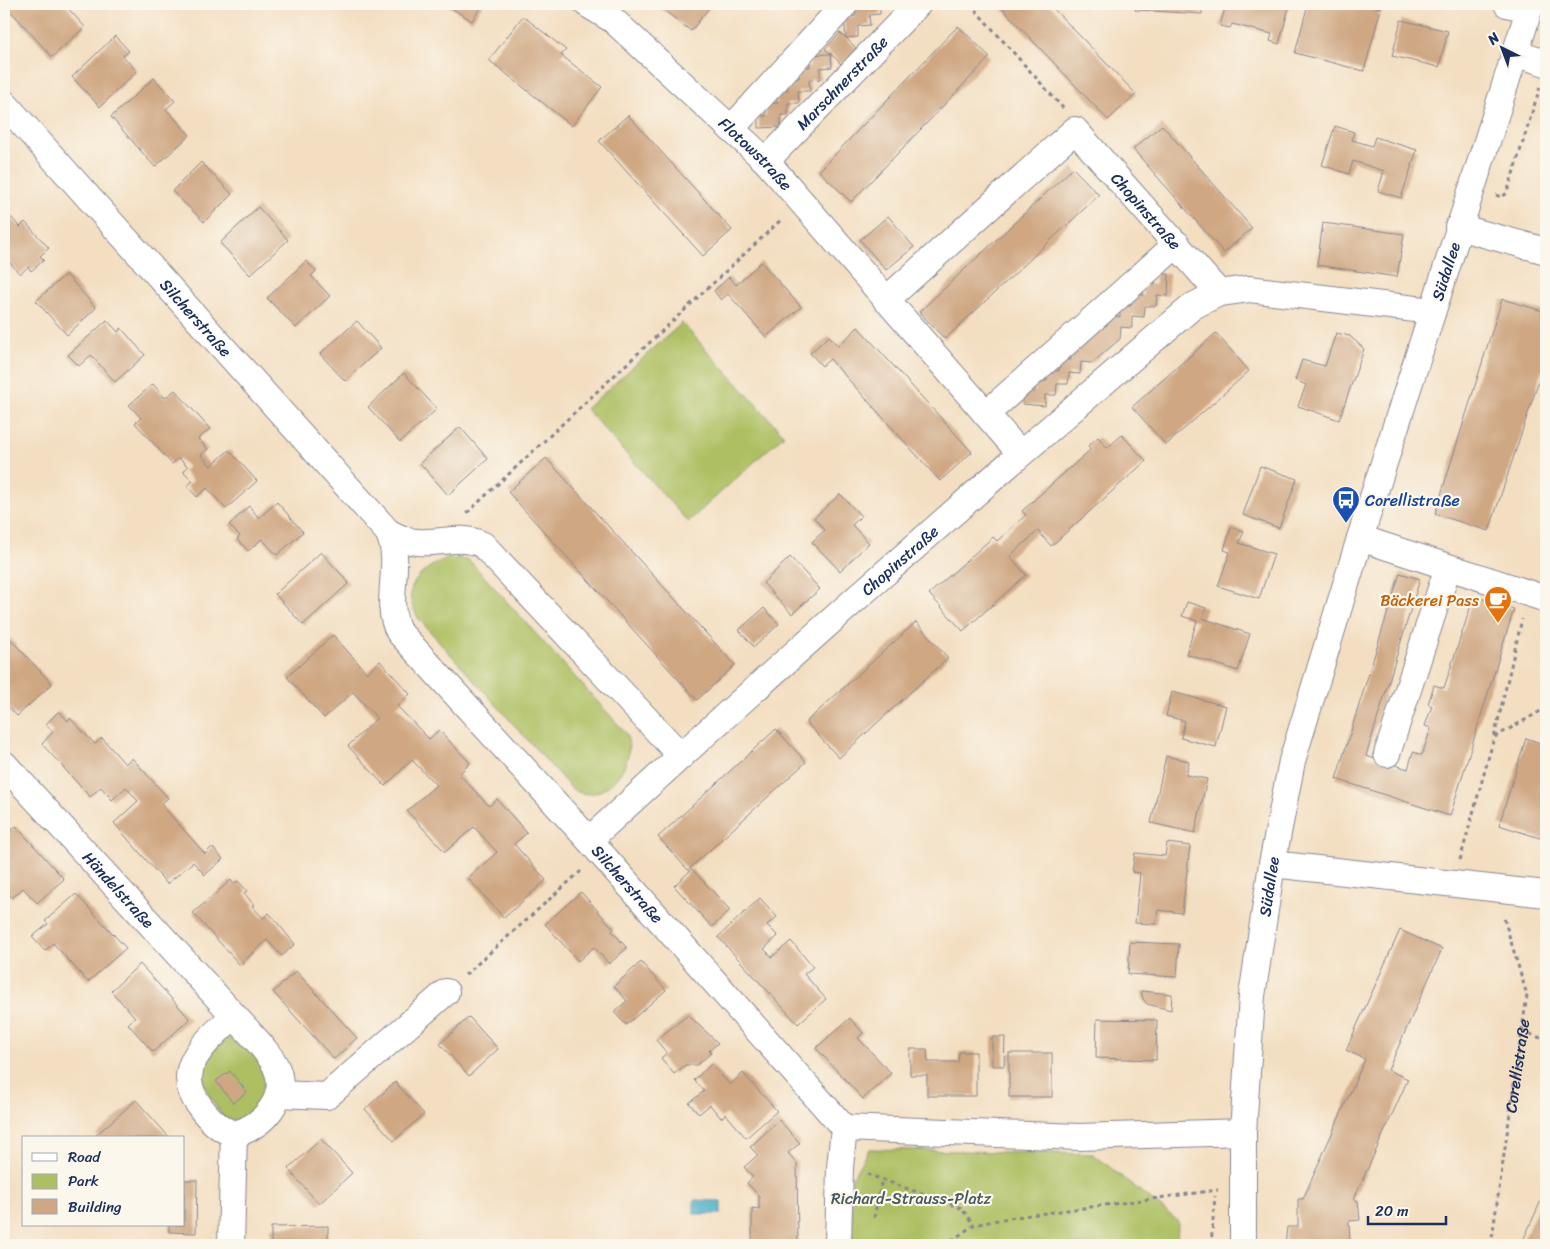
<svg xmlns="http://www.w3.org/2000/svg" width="1550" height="1249" font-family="Sriracha,sans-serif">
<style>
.green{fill:#adbf62;stroke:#647760}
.water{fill:#47aec6;stroke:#316e92}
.building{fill:#cfa783}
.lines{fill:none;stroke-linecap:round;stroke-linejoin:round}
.minor-casing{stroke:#878690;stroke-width:28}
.path{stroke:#878690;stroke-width:3;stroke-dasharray:4 4;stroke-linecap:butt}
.minor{stroke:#fff;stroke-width:26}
.labels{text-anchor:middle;stroke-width:4.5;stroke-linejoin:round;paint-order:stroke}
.street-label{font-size:16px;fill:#1b2f5e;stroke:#fbf7ec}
.transit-label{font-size:16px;fill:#164399;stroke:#fbf7ec;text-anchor:start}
.food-label{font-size:16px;fill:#c56008;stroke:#fbf7ec;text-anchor:end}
.park-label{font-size:16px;fill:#475a5f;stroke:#fbf7ec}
</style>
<rect width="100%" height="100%" fill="#fbf7ec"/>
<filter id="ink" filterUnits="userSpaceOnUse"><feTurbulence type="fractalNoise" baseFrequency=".02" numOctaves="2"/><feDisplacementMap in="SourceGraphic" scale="10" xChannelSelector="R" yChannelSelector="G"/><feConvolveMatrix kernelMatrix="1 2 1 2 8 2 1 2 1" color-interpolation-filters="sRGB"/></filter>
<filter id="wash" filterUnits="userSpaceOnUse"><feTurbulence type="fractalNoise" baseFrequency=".0096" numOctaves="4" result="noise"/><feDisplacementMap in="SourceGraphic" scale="20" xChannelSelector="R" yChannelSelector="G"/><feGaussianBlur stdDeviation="1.12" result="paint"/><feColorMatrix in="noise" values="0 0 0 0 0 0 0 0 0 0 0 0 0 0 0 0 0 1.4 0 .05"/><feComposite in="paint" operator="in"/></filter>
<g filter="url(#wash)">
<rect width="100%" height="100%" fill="#f3dec1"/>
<g class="green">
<polygon points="682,323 784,435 688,522 586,409"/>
<path d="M 449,558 L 469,560 L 625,732 C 642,764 597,813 569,786 L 418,618 C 414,610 409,601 411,591 C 414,576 434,562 449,558 Z"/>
<path d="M 227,1039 L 236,1039 L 253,1047 C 269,1082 276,1099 237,1121 L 224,1118 C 211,1099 193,1078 209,1054 C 213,1048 222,1043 227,1039 Z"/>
<polygon points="869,1149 1093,1154 1178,1221 1177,1245 852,1245 852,1178"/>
</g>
<polygon class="water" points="694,1200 721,1201 721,1214 694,1214"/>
<g id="blocks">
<g class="building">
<polygon points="14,4 64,4 85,27 52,57 8,8"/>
<polygon points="445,4 483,4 472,21"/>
<polygon points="664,4 712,4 691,31 661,8"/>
<polygon points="880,4 880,14 869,15 870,25 858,26 858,37 846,38 856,48 841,64 831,54 832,67 820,68 820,79 809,80 810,91 798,91 799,103 788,103 788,115 781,115 781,127 759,128 759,116 766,116 766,103 777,103 777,91 788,90 788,79 799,78 798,67 810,67 809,55 831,54 825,49 840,33 846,38 844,17 856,16 855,5"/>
<polygon points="998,4 1049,4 1136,94 1108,120"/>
<polygon points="1136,4 1203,4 1202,14 1135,10"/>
<polygon points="1226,4 1290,4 1279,44 1270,41 1272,34 1232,24 1230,28 1220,26"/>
<polygon points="1308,4 1363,4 1381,8 1364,71 1295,53"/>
<polygon points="523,16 566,50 561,55 602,87 572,126 489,60"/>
<polygon points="1401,20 1448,31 1439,67 1392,56"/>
<polygon points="958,26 990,57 851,202 819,171"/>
<polygon points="115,36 129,51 123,56 137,71 100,107 72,77"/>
<polygon points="154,78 175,101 166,109 190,135 155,167 111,117"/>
<polygon points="628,115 732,230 703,256 599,141"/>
<polygon points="1162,125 1252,228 1224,253 1133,149"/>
<polygon points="1335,126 1354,132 1352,140 1372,146 1375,137 1417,150 1401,198 1378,191 1384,171 1353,161 1349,174 1322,165"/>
<polygon points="201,162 232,194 204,222 172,191"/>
<polygon points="1073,168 1099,195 945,339 919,312"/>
<polygon points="258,207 288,240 250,275 220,243"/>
<polygon points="4,210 20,227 25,222 49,248 40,256 44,260 31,271 28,267 20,274 4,256"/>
<polygon points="888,216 914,247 886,270 860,240"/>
<polygon points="1323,223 1404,234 1397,277 1317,265"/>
<polygon points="306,261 316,271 311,276 330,296 296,328 267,298"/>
<polygon points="761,262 801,307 766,337 728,294 721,300 714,291 729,277 736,285"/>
<polygon points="66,274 96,308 67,335 36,301"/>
<polygon points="1156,274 1169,274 1168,296 1157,295 1156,306 1145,306 1144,317 1132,316 1132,328 1121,327 1120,339 1092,363 1081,362 1080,374 1069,373 1068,384 1057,384 1056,395 1045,395 1045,406 1023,404 1024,392 1035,392 1036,381 1047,381 1048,370 1059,371 1060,360 1071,360 1071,348 1108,316 1120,317 1120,306 1131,306 1132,295 1143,295 1144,284 1155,285"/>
<polygon points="1502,299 1546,312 1546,372 1542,371 1489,531 1435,514"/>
<polygon points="107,320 118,332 121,328 145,355 115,382 91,355 79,366 68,355"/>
<polygon points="357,321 381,348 345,381 320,354"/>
<polygon points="858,327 972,452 940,481 830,359 822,366 810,353 829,336 838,346"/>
<polygon points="1216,333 1249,371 1166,445 1132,407"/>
<polygon points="1336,333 1350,336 1364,349 1339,420 1298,406 1306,385 1295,380 1302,360 1325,366"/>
<polygon points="404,373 437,409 400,442 368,407"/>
<polygon points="153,384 165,398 175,390 210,429 198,439 208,449 201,455 211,466 229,450 257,481 226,509 207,488 197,497 187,486 193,481 183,471 188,467 179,458 172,464 135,423 141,418 129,405"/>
<polygon points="460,427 488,459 448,495 420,463"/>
<polygon points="1122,435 1146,461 1051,546 1038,531 1010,556 1026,575 963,631 929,594 993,537 997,541 1026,515 1022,511 1091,449 1088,446 1098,437 1107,448"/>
<polygon points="546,458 735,665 697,700 508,492"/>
<polygon points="1260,466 1297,479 1279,528 1243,515"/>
<polygon points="840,494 861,516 852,525 869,543 840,571 812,542 825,530 814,518"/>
<polygon points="277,502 303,532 277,555 262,539 248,551 237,539 240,536 229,525 249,506 259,518"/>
<polygon points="1231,527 1244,531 1239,543 1274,554 1259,599 1218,586 1230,552 1224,550"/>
<polygon points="321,552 349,583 303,625 275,594"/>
<polygon points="790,557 820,589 792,614 763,583"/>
<polygon points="1400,573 1420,579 1366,756 1408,769 1413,752 1422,755 1431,728 1425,726 1432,706 1428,704 1434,685 1444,688 1474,596 1514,609 1450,816 1336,779"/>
<polygon points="1187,602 1206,608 1202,618 1250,634 1238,671 1186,654 1197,621 1182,616"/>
<polygon points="764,608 779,624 754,647 739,630"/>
<polygon points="916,622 948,658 839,758 806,722"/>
<polygon points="4,632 52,684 17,716 4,702"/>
<polygon points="333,635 367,673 380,661 410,694 397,706 429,739 439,730 470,763 459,774 489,806 497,799 527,833 514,844 546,880 504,918 468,878 497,852 474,827 445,852 407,811 436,785 412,760 385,786 348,746 377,718 353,692 324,718 287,677"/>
<polygon points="1172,692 1226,706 1216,747 1181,738 1185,721 1166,716"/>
<polygon points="59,711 68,721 70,718 95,744 102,738 125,764 132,758 168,798 161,804 205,854 212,847 223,859 205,875 193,862 167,884 114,823 138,801 126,787 112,800 101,787 90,797 42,744 53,732 46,724"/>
<polygon points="776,729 806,762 688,870 658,837"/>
<polygon points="1526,738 1546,745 1546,840 1499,825"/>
<polygon points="1166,756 1189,761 1186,775 1207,779 1195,833 1151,823"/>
<polygon points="16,826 64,879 37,903 23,888 12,898 4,889 4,837"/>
<polygon points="1167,843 1190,846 1182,913 1158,910 1156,924 1135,923 1140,873 1132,872 1135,853 1165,856"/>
<polygon points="692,869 730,910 712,927 674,886"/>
<polygon points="231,880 234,884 238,881 247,891 244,893 254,905 252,906 263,918 269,913 295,944 282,956 267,940 240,965 193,913"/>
<polygon points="581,892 614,929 612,931 627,948 609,964 594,947 578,961 545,924"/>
<polygon points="76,894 126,948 88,982 53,943 45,951 32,937 48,924 45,921"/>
<polygon points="760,898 777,917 767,925 778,936 764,949 772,957 791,941 813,967 804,974 826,999 798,1024 718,937"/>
<polygon points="1400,930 1442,949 1388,1070 1408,1079 1354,1199 1358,1201 1360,1220 1349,1221 1350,1243 1285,1245 1287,1227 1298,1227 1298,1199 1303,1199 1365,1059 1346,1050"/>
<polygon points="1130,942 1179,944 1177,977 1128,974"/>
<polygon points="641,962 666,990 626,1025 614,1012 627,1001 614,986"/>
<polygon points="140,964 190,1019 153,1052 128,1024 135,1017 111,991"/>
<polygon points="296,971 357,1038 334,1059 273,992"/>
<polygon points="1141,991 1172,994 1171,1010 1147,1004 1143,999"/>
<polygon points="688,1015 718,1043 709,1051 711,1053 697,1065 685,1065 674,1074 661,1058 667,1053 656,1040"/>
<polygon points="469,1017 498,1049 469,1076 440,1044"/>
<polygon points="850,1018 863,1033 858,1038 891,1073 863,1099 816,1048"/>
<polygon points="1097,1019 1157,1020 1156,1060 1096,1058"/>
<polygon points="992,1037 1005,1037 1004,1066 992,1066"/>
<polygon points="910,1049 927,1049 928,1062 958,1062 959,1052 976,1052 976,1096 927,1096 927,1075 910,1075"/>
<rect x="1009" y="1053" width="43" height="44"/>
<polygon points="711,1064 730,1085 743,1073 777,1111 746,1138 726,1114 721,1118 710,1105 699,1114 689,1103 704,1091 694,1080"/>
<polygon points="230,1071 247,1092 233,1103 216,1081"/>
<polygon points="395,1082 424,1114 394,1141 365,1109"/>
<polygon points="136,1100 170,1138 99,1138 96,1135"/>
<polygon points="779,1120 800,1143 788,1153 797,1163 798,1245 752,1245 752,1208 759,1209 759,1196 747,1183 753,1177 744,1167 758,1155 750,1147"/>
<polygon points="321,1139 352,1173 319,1204 288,1169"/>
<polygon points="184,1180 197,1180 196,1233 169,1232 169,1225 184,1225"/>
<polygon points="1546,1188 1546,1245 1521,1245 1539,1205"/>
<polygon points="328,1226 328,1245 271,1245 271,1227"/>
</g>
</g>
</g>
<g filter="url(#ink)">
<use href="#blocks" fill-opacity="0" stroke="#878690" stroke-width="1"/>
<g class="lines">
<defs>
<g id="minor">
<path id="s2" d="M 587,4 L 613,20 L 766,161 L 1020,453"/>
<polyline points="1507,4 1529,9"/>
<polyline points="1514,53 1546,63"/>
<path id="s3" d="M 4,103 L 388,532 C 404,564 382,601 399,632 L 589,840 L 844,1128 L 840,1167 L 838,1245"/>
<polyline points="731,129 845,4"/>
<path id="s4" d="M 766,161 L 918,4"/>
<polyline points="1458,227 1546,251"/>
<path id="s5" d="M 886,300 L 1075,130 L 1219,293"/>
<polyline points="986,414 1177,244"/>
<path d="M 388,532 C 397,537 407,542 418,542 C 441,544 461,534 483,545 L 681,756"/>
<polyline points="1360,538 1546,599"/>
<polyline points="1387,754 1448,567"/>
<path id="s6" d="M 4,764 L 260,1044 C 265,1051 272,1058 276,1067 C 290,1097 262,1128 234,1134 C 220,1130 210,1120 201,1108 C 170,1068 206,1043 233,1016"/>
<path id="s7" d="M 589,840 C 787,658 988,480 1193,306 L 1219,293 L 1249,289 L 1432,311"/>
<polyline points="1272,864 1546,894"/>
<polyline points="278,1094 327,1096 446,992"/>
<polyline points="844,1128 1079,1137 1243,1132"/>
<polyline points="231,1245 234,1134"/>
<path id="s8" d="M 1243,1245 L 1243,1132 L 1252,996 L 1272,864 L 1292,761 L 1360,538 L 1531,4"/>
</g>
</defs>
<use href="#minor" class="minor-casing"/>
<g class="path">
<polyline points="970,4 1063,108"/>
<polyline points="1496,195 1502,197 1507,193 1540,87"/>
<polyline points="467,513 782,219"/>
<polyline points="1495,737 1546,708"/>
<polyline points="1460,860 1494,738 1522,619"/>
<polyline points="465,975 581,871"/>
<polyline points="1522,1031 1546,1040"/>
<polyline points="867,1174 961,1208 974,1225"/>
<polyline points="874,1218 882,1179"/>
<polyline points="945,1245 974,1225 1008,1218 1218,1190"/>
<polyline points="1211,1245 1215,1196"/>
<path id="s1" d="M 1491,1245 L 1527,995 L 1503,915"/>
</g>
<use href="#minor" class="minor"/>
</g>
</g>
<defs>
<symbol id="bus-pin" viewBox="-11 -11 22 30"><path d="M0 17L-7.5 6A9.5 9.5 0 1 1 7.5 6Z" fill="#1a4fb4" stroke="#fbf7ec"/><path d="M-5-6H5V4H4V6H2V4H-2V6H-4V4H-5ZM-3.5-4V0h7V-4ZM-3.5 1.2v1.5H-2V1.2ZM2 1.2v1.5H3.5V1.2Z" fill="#fff"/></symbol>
<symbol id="cafe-pin" viewBox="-11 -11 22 30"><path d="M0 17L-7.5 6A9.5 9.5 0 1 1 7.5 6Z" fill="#e8710a" stroke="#fbf7ec"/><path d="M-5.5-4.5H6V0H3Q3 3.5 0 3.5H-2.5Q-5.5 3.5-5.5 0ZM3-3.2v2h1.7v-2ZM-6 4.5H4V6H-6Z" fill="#fff"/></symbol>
</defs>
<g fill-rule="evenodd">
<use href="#bus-pin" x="1330" y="484" width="32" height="43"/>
<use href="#cafe-pin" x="1482" y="584" width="32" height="43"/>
</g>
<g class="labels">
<g class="street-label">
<text dy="6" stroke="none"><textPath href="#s4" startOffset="109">Marschnerstraße</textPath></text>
<text dy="6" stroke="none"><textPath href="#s2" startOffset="226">Flotowstraße</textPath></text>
<text dy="6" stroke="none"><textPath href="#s5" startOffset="362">Chopinstraße</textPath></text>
<text dy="6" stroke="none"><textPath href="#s8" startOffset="1001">Südallee</textPath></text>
<text dy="6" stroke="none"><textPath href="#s3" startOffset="288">Silcherstraße</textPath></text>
<text dy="6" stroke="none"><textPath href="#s7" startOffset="418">Chopinstraße</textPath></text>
<text dy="6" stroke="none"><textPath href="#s3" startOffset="1018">Silcherstraße</textPath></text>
<text dy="6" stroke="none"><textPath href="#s8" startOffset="360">Südallee</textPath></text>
<text dy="6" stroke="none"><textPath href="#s6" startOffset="170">Händelstraße</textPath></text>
<text dy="6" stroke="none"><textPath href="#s1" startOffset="181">Corellistraße</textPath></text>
</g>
<g class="transit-label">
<text x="1365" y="506">Corellistraße</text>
</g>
<g class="food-label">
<text x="1479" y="606">Bäckerei Pass</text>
</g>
<g class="park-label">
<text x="911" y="1204">Richard-Strauss-Platz</text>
</g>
</g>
<rect width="1550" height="1249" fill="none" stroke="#fbf7ec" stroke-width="20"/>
<rect x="22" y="1136" width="162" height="90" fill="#fbf7ec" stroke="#a1a7b3"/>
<rect x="32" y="1153" width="25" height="8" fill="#ffffff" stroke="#a1a7b3"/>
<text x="68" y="1162" font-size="15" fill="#1b2f5e">Road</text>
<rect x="32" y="1174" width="25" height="15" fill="#adbf62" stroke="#a1a7b3"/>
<text x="68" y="1186" font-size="15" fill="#1b2f5e">Park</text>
<rect x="32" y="1199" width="25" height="15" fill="#cfa783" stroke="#a1a7b3"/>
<text x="68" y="1212" font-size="15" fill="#1b2f5e">Building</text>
<g transform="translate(1502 48) rotate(318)" stroke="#fbf7ec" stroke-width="4" paint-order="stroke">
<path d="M0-4L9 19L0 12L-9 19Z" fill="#1b2f5e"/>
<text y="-8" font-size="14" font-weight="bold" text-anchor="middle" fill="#1b2f5e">N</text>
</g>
<path d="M1368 1216v8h78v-8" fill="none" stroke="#1b2f5e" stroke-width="2.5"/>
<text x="1375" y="1216" font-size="15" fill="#1b2f5e" stroke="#fbf7ec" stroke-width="4" paint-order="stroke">20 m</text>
</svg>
